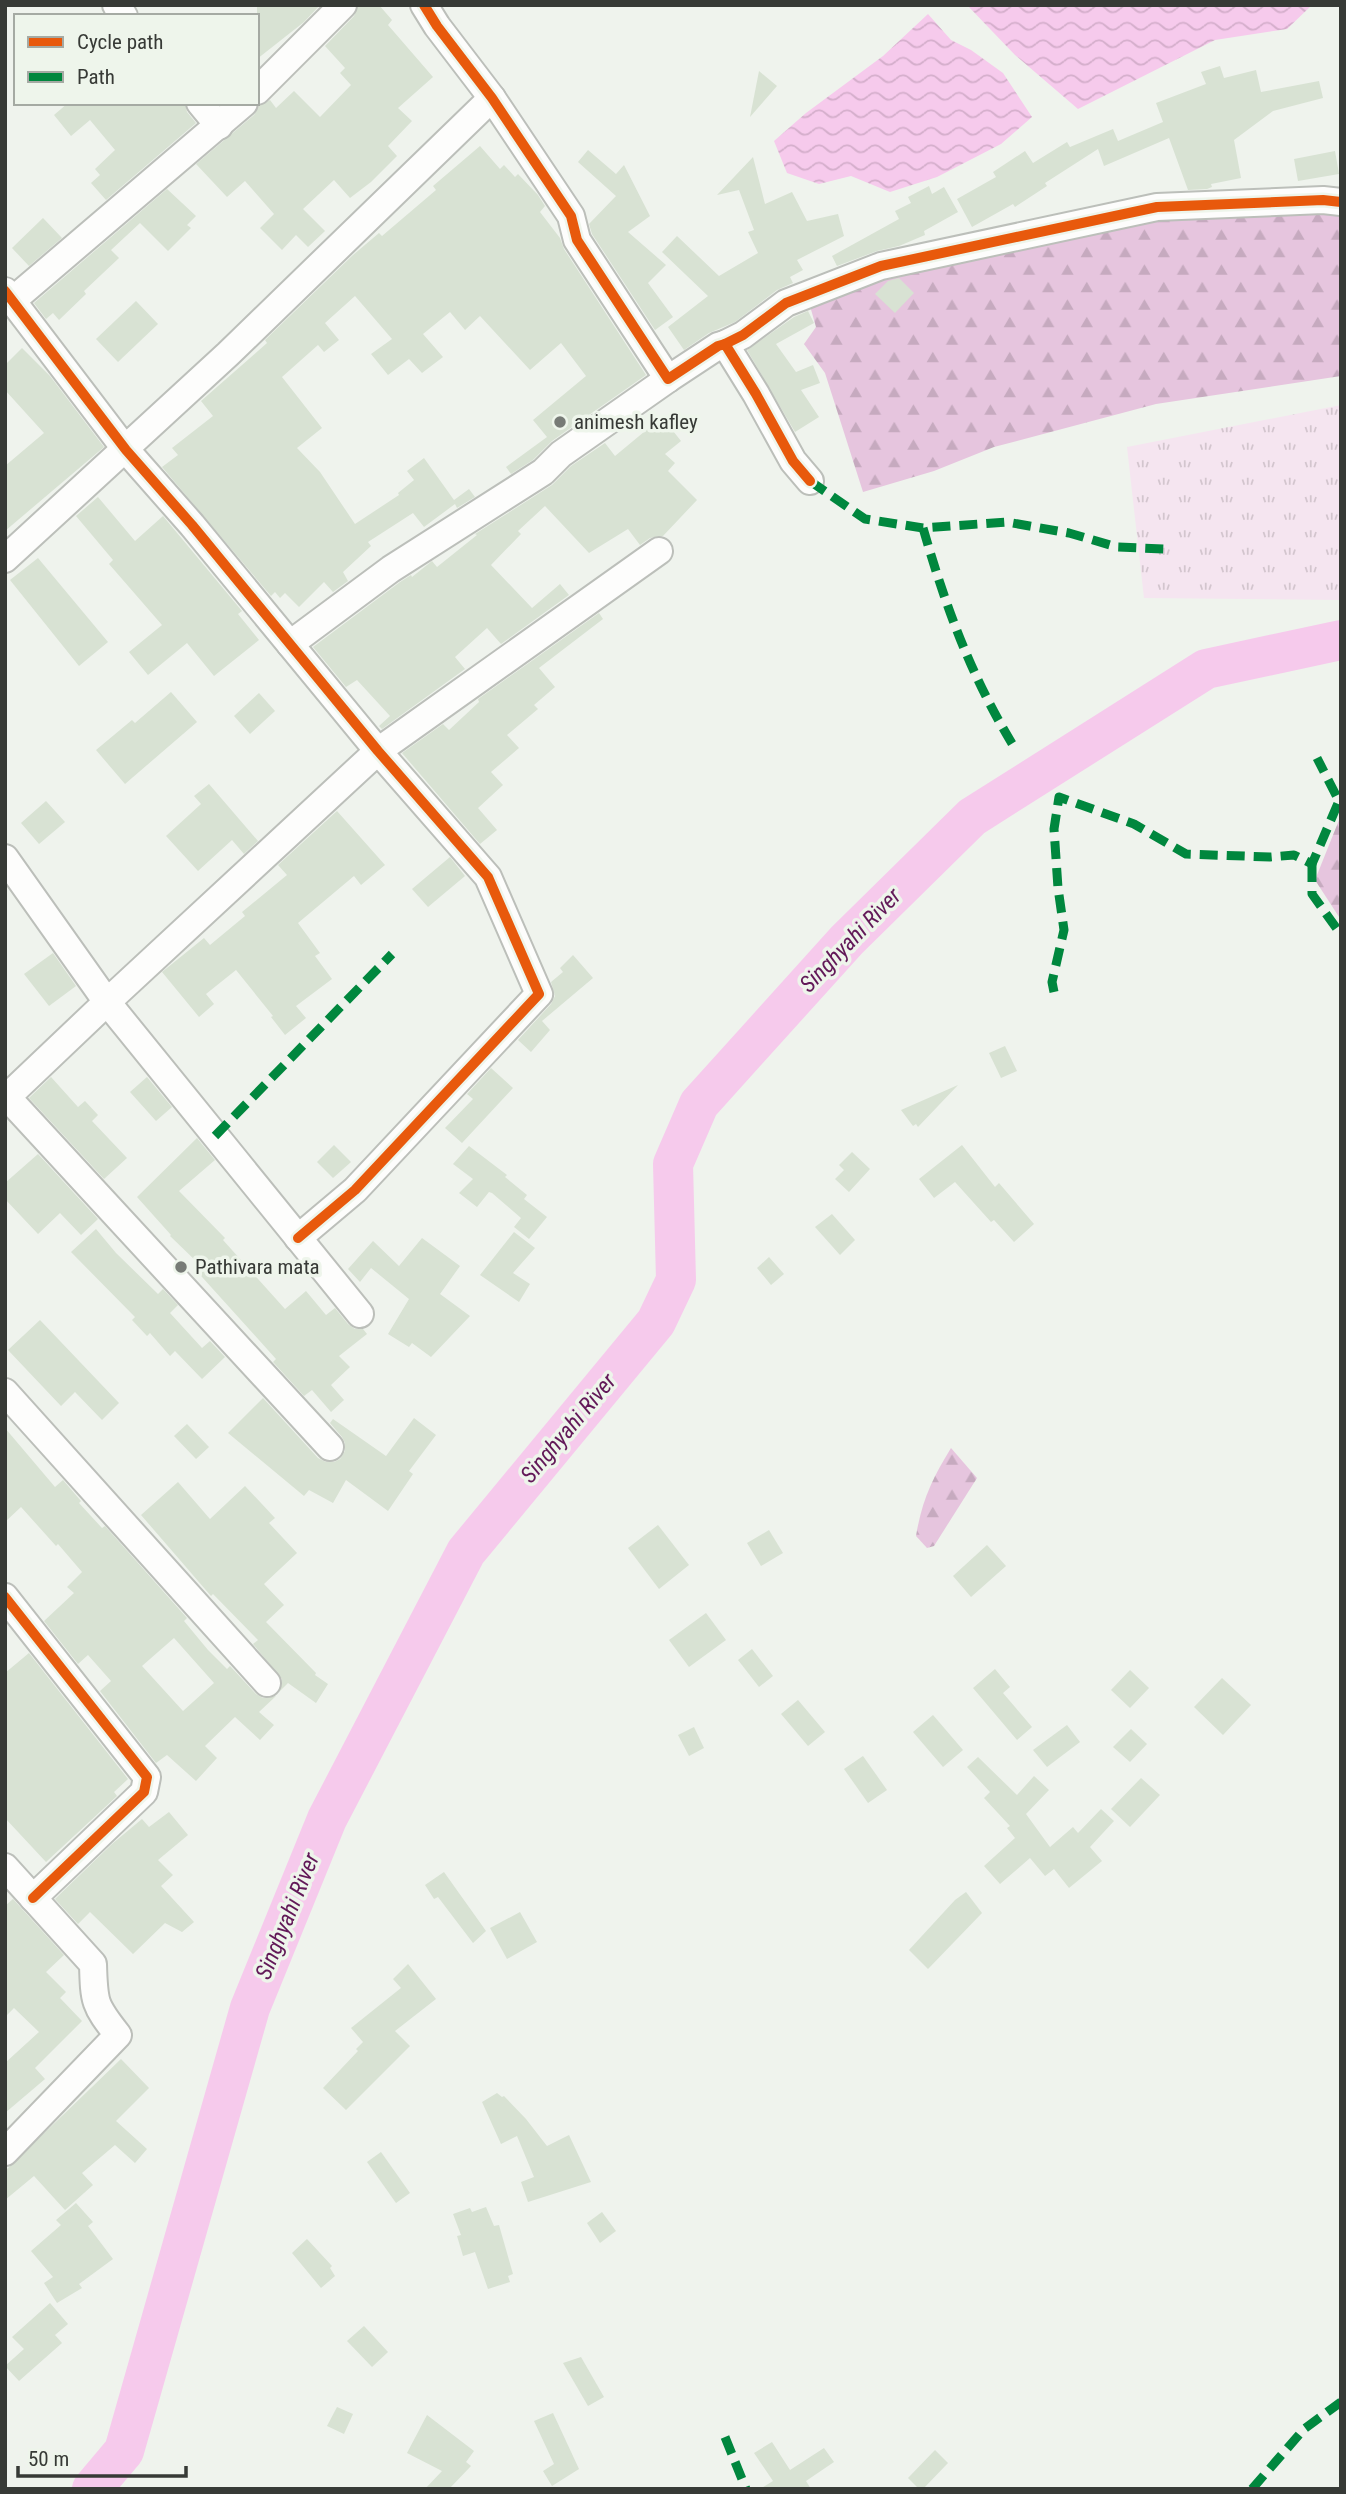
<svg xmlns="http://www.w3.org/2000/svg" width="1346" height="2494" font-family="'Roboto Condensed',sans-serif">
<style>
.grass{fill:url(#grass-tufts)}
.forest{fill:url(#forest-firs)}
.water{fill:url(#water-waves)}
.lines{fill:none;stroke-linecap:round;stroke-linejoin:round}
.river{stroke:#f6caec;stroke-width:40}
.building{fill:#d8e2d3;fill-rule:evenodd}
.street-casing{stroke:#bcbfba;stroke-width:30}
.street{stroke:#fdfdfc;stroke-width:26}
.quiet{stroke:#00873e;stroke-width:9;stroke-dasharray:18 9;stroke-linecap:butt}
.cycleway-casing{stroke:#eef5eb;stroke-width:15}
.cycleway{stroke:#e8590c;stroke-width:10}
.poi-dot{fill:#777b76;stroke:#eef5eb;stroke-width:2.5}
.labels{text-anchor:middle;stroke-width:7;stroke-linejoin:round;paint-order:stroke}
.poi-label{font-size:21px;fill:#373a36;stroke:#eef5eb;text-anchor:start}
.water-label{font-size:23px;font-style:italic;fill:#621958;stroke:#eef5eb}
</style>
<defs>
<pattern id="grass-tufts" width="24" height="20" patternUnits="userSpaceOnUse" patternTransform="scale(1.75)"><rect width="24" height="20" fill="#f5e5f0"/><path d="M3 7l-1-3M5 7V3M7 7l1-3M15 17l-1-3M17 17v-4M19 17l1-3" fill="none" stroke="#d3c5ce"/></pattern>
<pattern id="forest-firs" width="22" height="20" patternUnits="userSpaceOnUse" patternTransform="scale(1.75)"><rect width="22" height="20" fill="#e6c5de"/><path d="M5 1l3.5 6h-7zM16 11l3.5 6h-7z" fill="#c6aabf"/></pattern>
<pattern id="water-waves" width="16" height="10" patternUnits="userSpaceOnUse" patternTransform="scale(1.75)"><rect width="16" height="10" fill="#f6caec"/><path d="M0 5q4-4 8 0t8 0" fill="none" stroke="#d4aecb"/></pattern>
</defs>
<rect width="100%" height="100%" fill="#eff3ed"/>
<polygon class="grass" points="1341,405 1341,600 1144,598 1127,447"/>
<g class="forest">
<polygon points="1341,202 1341,376 1156,404 994,447 934,471 863,492 825,373 804,344 816,327 808,299 880,271 1157,207"/>
<polygon points="1341,815 1341,920 1315,880"/>
<path d="M 951,1448 L 977,1478 L 934,1546 L 927,1548 L 916,1536 C 922,1500 932,1479 951,1448 Z"/>
</g>
<g class="water">
<polygon points="967,5 1312,5 1287,29 1215,40 1078,109 1015,55"/>
<polygon points="928,14 951,40 971,50 1003,73 1032,117 1001,144 937,177 890,192 851,176 819,184 787,173 774,141 806,113 883,56"/>
</g>
<g class="lines">
<polyline class="river" points="92,2489 124,2451 250,2008 327,1819 466,1552 656,1322 676,1280 673,1164 699,1104 847,940 972,817 1206,669 1341,640"/>
</g>
<g class="building">
<polygon points="257,5 320,5 304,22 257,59"/>
<polygon points="358,5 379,5 392,20 388,25 433,77 398,108 412,121 388,146 397,156 371,182 350,198 334,180 303,209 325,231 308,247 296,235 282,250 260,228 274,214 245,181 227,197 196,164 254,115 259,106 270,100 276,108 294,91 320,117 351,85 340,73 345,68 325,46 354,16"/>
<polygon points="1220,66 1224,78 1256,70 1261,92 1319,81 1323,98 1273,111 1234,140 1241,178 1211,184 1212,187 1207,189 1188,190 1169,138 1104,166 1098,149 1045,183 1047,186 1015,207 1013,204 972,227 957,199 996,177 993,172 1025,151 1033,163 1067,142 1070,147 1113,129 1118,141 1163,122 1156,103 1206,84 1201,72"/>
<polygon points="759,71 777,86 750,117"/>
<polygon points="68,103 185,103 187,112 196,123 106,200 91,183 100,175 95,169 115,150 90,120 71,136 54,115"/>
<polygon points="480,146 500,169 504,165 515,177 518,174 538,195 545,206 540,212 560,238 564,249 646,375 552,441 533,460 511,474 506,467 547,437 533,420 586,376 561,343 530,370 480,316 465,330 450,312 423,334 443,357 422,373 409,359 388,375 371,354 392,339 355,296 325,323 339,340 324,352 318,345 282,377 322,428 297,448 320,472 355,524 399,495 398,493 414,480 407,471 424,458 454,500 469,489 475,497 457,508 455,504 424,527 413,513 368,542 371,546 343,572 348,581 333,592 324,582 299,607 285,593 280,598 275,592 271,596 162,467 178,455 172,448 213,416 201,401 267,343 265,340 353,255 379,233 382,236 436,190 433,186"/>
<polygon points="588,150 616,174 624,165 650,216 628,232 666,265 648,283 673,317 655,330 592,234 589,224 616,196 578,162"/>
<polygon points="1335,151 1339,174 1298,181 1294,159"/>
<polygon points="753,157 765,204 792,192 807,221 838,214 844,236 797,260 803,270 790,277 793,283 777,290 735,322 709,333 684,350 668,327 708,296 662,252 677,236 719,276 758,253 748,232 754,230 739,190 717,195"/>
<polygon points="929,186 932,194 944,187 958,212 924,231 925,235 899,246 877,251 837,266 832,256 899,219 895,211 911,203 908,197"/>
<polygon points="167,189 196,216 187,225 191,228 168,251 140,223 111,250 119,258 84,291 86,294 59,320 53,313 46,319 34,303"/>
<polygon points="43,218 62,238 29,266 12,248"/>
<polygon points="899,278 914,293 895,313 875,294 888,281"/>
<polygon points="136,301 158,324 118,362 96,339"/>
<polygon points="808,311 814,323 776,344 796,372 813,365 820,383 801,390 819,417 795,432 747,350 794,317"/>
<polygon points="22,348 50,376 104,447 5,531 5,466 44,433 5,390 5,365"/>
<polygon points="662,417 681,441 665,454 675,463 668,471 697,500 663,536 650,538 640,545 628,529 589,553 545,506 518,531 521,534 491,565 532,608 560,584 569,595 501,644 487,628 455,657 465,669 382,729 379,726 390,716 357,680 346,687 313,647 400,582 411,575 412,577 432,561 437,567 477,535 475,534 552,485 571,466 605,443 615,456"/>
<polygon points="98,497 135,541 163,516 242,611 238,614 259,640 214,676 187,643 148,675 129,652 162,625 109,564 113,560 76,516"/>
<polygon points="38,558 108,642 79,666 10,580"/>
<polygon points="599,613 603,619 539,668 555,687 534,705 538,709 507,735 519,748 491,772 503,785 478,808 497,830 480,844 402,753 443,724 449,730 479,702 478,699"/>
<polygon points="171,692 197,722 125,784 96,750 132,720 135,723"/>
<polygon points="259,693 275,711 250,734 234,716"/>
<polygon points="209,784 258,841 244,854 232,840 198,871 166,836 201,804 194,796"/>
<polygon points="46,801 65,822 39,844 21,823"/>
<polygon points="337,811 385,865 361,885 354,876 298,923 320,953 315,956 332,979 296,1006 306,1018 285,1035 271,1017 273,1016 236,970 206,994 214,1004 199,1017 162,972 204,938 210,945 245,916 242,912 287,875 278,865"/>
<polygon points="450,857 465,876 428,907 412,889"/>
<polygon points="53,953 76,986 49,1006 24,974"/>
<polygon points="573,955 593,978 542,1021 550,1030 531,1052 518,1040 551,1004 555,996 551,982 563,972 560,968"/>
<polygon points="1005,1046 1017,1071 1001,1078 989,1053"/>
<polygon points="491,1068 513,1088 462,1143 445,1128 473,1099 467,1094"/>
<polygon points="51,1077 78,1107 85,1101 98,1115 92,1121 127,1158 104,1179 29,1098"/>
<polygon points="147,1077 172,1107 156,1121 130,1092"/>
<polygon points="958,1085 918,1127 916,1124 913,1126 901,1110"/>
<polygon points="197,1138 215,1160 179,1191 225,1238 223,1240 285,1309 306,1291 326,1315 335,1308 348,1324 355,1329 363,1329 367,1334 339,1356 350,1367 331,1385 344,1400 331,1412 312,1390 304,1396 273,1362 276,1359 193,1267 198,1263 170,1236 171,1235 137,1197"/>
<polygon points="334,1145 351,1162 333,1178 317,1162"/>
<polygon points="962,1145 995,1187 999,1183 1034,1224 1014,1242 994,1220 991,1222 955,1182 934,1198 919,1179"/>
<polygon points="469,1146 507,1175 505,1177 527,1195 524,1199 547,1217 529,1239 514,1227 521,1218 492,1193 489,1192 477,1207 459,1193 473,1179 453,1164"/>
<polygon points="852,1152 870,1169 849,1192 835,1179 844,1170 839,1165"/>
<polygon points="38,1154 98,1219 81,1235 60,1213 38,1234 5,1199 5,1183"/>
<polygon points="832,1214 855,1240 840,1255 815,1227"/>
<polygon points="96,1229 116,1253 158,1294 163,1289 178,1305 170,1313 202,1348 210,1341 225,1357 202,1379 175,1351 170,1356 150,1333 147,1336 132,1320 135,1317 71,1252"/>
<polygon points="514,1232 535,1248 513,1273 530,1284 519,1302 480,1275"/>
<polygon points="422,1238 460,1266 440,1294 470,1316 431,1357 412,1343 409,1347 388,1334 409,1299 371,1268 360,1282 348,1269 373,1241 399,1266"/>
<polygon points="769,1257 784,1274 771,1285 757,1268"/>
<polygon points="40,1320 119,1403 102,1420 75,1392 61,1406 8,1350"/>
<polygon points="263,1398 318,1458 326,1462 334,1462 340,1459 345,1451 345,1443 342,1437 330,1423 333,1419 386,1456 414,1418 436,1435 409,1471 413,1474 388,1511 346,1480 333,1503 309,1490 304,1496 228,1433"/>
<polygon points="187,1424 209,1447 196,1459 174,1436"/>
<path d="M 5,1428 L 55,1487 L 63,1480 L 81,1501 L 79,1503 L 102,1528 L 105,1526 L 187,1618 L 184,1621 L 208,1650 L 227,1669 L 230,1666 L 256,1694 L 263,1698 L 276,1696 L 259,1712 L 274,1725 L 260,1740 L 235,1717 L 205,1746 L 217,1758 L 196,1781 L 167,1755 L 156,1763 L 100,1691 L 111,1681 L 88,1655 L 78,1664 L 44,1621 L 74,1593 L 67,1587 L 82,1572 L 58,1544 L 56,1546 L 21,1507 L 5,1522 ZM 174,1638 L 214,1683 L 183,1711 L 142,1666 Z"/>
<polygon points="178,1482 210,1519 245,1486 275,1518 269,1523 297,1553 264,1584 284,1605 266,1622 316,1673 315,1675 328,1684 316,1703 288,1683 279,1692 282,1679 253,1644 258,1640 213,1594 211,1596 141,1515"/>
<polygon points="658,1525 689,1565 659,1589 628,1548"/>
<polygon points="769,1530 783,1553 761,1566 747,1543"/>
<polygon points="987,1545 1006,1566 971,1597 953,1576"/>
<polygon points="706,1613 726,1640 689,1667 669,1640"/>
<polygon points="752,1649 773,1676 759,1687 738,1660"/>
<polygon points="29,1653 128,1779 114,1792 117,1796 46,1862 5,1818 5,1673"/>
<polygon points="995,1669 1010,1687 1003,1693 1032,1727 1017,1740 973,1688"/>
<polygon points="1130,1670 1149,1688 1130,1708 1111,1690"/>
<polygon points="1222,1678 1251,1705 1223,1735 1194,1707"/>
<polygon points="798,1700 825,1732 808,1746 781,1714"/>
<polygon points="933,1715 963,1750 943,1767 913,1732"/>
<polygon points="1067,1725 1080,1742 1047,1767 1033,1750"/>
<polygon points="694,1727 704,1748 689,1756 678,1735"/>
<polygon points="1131,1729 1147,1744 1130,1762 1113,1747"/>
<polygon points="863,1756 887,1790 868,1803 844,1769"/>
<polygon points="978,1757 1017,1795 1034,1776 1049,1790 1026,1814 1050,1847 1073,1827 1078,1833 1101,1809 1114,1821 1090,1847 1102,1861 1069,1888 1054,1869 1045,1876 1030,1858 1000,1884 984,1866 1015,1838 1007,1828 1010,1826 984,1798 990,1792 967,1767"/>
<polygon points="1141,1778 1160,1795 1130,1827 1111,1809"/>
<polygon points="169,1812 188,1835 158,1860 173,1875 161,1886 194,1922 182,1932 165,1923 133,1954 90,1912 78,1924 55,1899 112,1844 142,1819 149,1827"/>
<polygon points="444,1872 486,1931 473,1943 438,1897 434,1899 425,1885"/>
<polygon points="966,1892 982,1913 928,1969 909,1950 955,1900"/>
<polygon points="13,1899 64,1955 46,1972 66,1992 60,1998 82,2021 35,2068 45,2079 5,2113 5,2063 39,2032 14,2008 5,2017 5,1906"/>
<polygon points="520,1912 537,1942 507,1959 490,1928"/>
<polygon points="408,1964 436,1999 395,2031 410,2046 346,2110 323,2088 358,2051 356,2049 363,2042 351,2028 401,1988 393,1979"/>
<polygon points="121,2059 149,2088 116,2121 147,2149 135,2163 115,2145 82,2173 93,2185 65,2210 34,2176 5,2200 5,2171"/>
<polygon points="497,2093 502,2097 504,2096 526,2119 547,2146 569,2135 591,2182 528,2202 521,2182 534,2177 517,2136 501,2144 482,2102"/>
<polygon points="381,2152 410,2193 396,2203 367,2162"/>
<polygon points="76,2203 93,2222 88,2226 113,2259 79,2284 82,2288 57,2303 44,2283 53,2277 31,2251 61,2225 56,2220"/>
<polygon points="486,2207 494,2226 499,2225 513,2274 508,2276 510,2282 488,2289 475,2252 463,2256 457,2236 461,2235 453,2214 470,2208 472,2212"/>
<polygon points="602,2212 616,2231 600,2243 587,2223"/>
<polygon points="307,2239 332,2266 330,2268 335,2276 321,2288 292,2253"/>
<polygon points="50,2303 68,2324 55,2335 62,2343 19,2381 5,2366 24,2349 12,2337"/>
<polygon points="364,2326 388,2352 372,2367 347,2341"/>
<polygon points="581,2357 604,2397 588,2406 563,2363"/>
<polygon points="337,2407 353,2414 344,2434 327,2426"/>
<polygon points="553,2413 579,2469 552,2486 543,2471 554,2464 534,2421"/>
<polygon points="427,2415 474,2451 466,2462 471,2466 449,2489 425,2489 442,2471 407,2453"/>
<polygon points="772,2442 790,2470 824,2448 834,2462 806,2481 811,2489 760,2489 773,2481 754,2453"/>
<polygon points="935,2450 948,2463 923,2489 919,2489 908,2478"/>
</g>
<g class="lines">
<defs>
<g id="street">
<polyline points="116,5 124,16"/>
<polyline points="424,5 437,26 492,98 571,216 577,240 668,379 718,346 725,344 756,394 793,461 810,481"/>
<polyline points="257,91 343,5"/>
<polyline points="200,103 219,126"/>
<polyline points="5,291 126,450 192,525 378,751 488,877 539,994 355,1190 298,1238"/>
<polyline points="13,300 244,103"/>
<polyline points="725,344 743,335 786,303 881,266 1157,207 1323,200 1341,202"/>
<polyline points="5,559 228,354 492,98"/>
<polyline points="290,644 391,569 543,472 561,454 668,379"/>
<polyline points="5,858 107,1002 360,1314"/>
<polyline points="7,1097 330,1447"/>
<polyline points="5,1099 107,1002 378,751 659,551"/>
<polyline points="5,1392 267,1683"/>
<polyline points="5,1597 147,1777 144,1792 33,1898"/>
<path d="M 5,1867 L 93,1964 C 94,2002 94,2005 118,2035 L 5,2152"/>
</g>
</defs>
<use href="#street" class="street-casing"/>
<use href="#street" class="street"/>
<g class="quiet">
<polyline points="810,481 865,519 923,528 1007,522 1069,533 1117,547 1166,549"/>
<path d="M 923,528 C 946,608 972,679 1016,750"/>
<polyline points="1312,864 1312,894 1337,929"/>
<polyline points="1054,992 1052,982 1064,930 1058,888 1054,829 1059,797 1134,824 1186,854 1270,857 1294,855 1312,864 1339,801 1317,758"/>
<polyline points="215,1136 392,954"/>
<polyline points="725,2437 746,2489"/>
<polyline points="1252,2489 1304,2429 1341,2402"/>
</g>
<defs>
<g id="cycleway">
<polyline points="424,5 437,26 492,98 571,216 577,240 668,379 718,346 725,344 756,394 793,461 810,481"/>
<polyline points="5,291 126,450 192,525 378,751 488,877 539,994 355,1190 298,1238"/>
<polyline points="725,344 743,335 786,303 881,266 1157,207 1323,200 1341,202"/>
<polyline points="5,1597 147,1777 144,1792 33,1898"/>
</g>
</defs>
<use href="#cycleway" class="cycleway-casing"/>
<use href="#cycleway" class="cycleway"/>
</g>
<g class="poi-dot">
<circle cx="560" cy="422" r="7"/>
<circle cx="181" cy="1267" r="7"/>
</g>
<g class="labels">
<g class="poi-label">
<text x="574" y="429">animesh kafley</text>
<text x="195" y="1274">Pathivara mata</text>
</g>
<g class="water-label">
<text transform="translate(850 940) rotate(-46)" y="8">Singhyahi River</text>
<text transform="translate(568 1428) rotate(-50)" y="8">Singhyahi River</text>
<text transform="translate(287 1916) rotate(-68)" y="8">Singhyahi River</text>
</g>
</g>
<rect width="1346" height="2494" fill="none" stroke="#373a36" stroke-width="14"/>
<rect x="14" y="14" width="245" height="91" fill="#eef5eb" stroke="#a5aaa3" stroke-width="2"/>
<rect x="28" y="37" width="35" height="10" fill="#e8590c" stroke="#a5aaa3" stroke-width="2"/>
<text x="77" y="49" font-size="21" fill="#373a36">Cycle path</text>
<rect x="28" y="72" width="35" height="10" fill="#00873e" stroke="#a5aaa3" stroke-width="2"/>
<text x="77" y="84" font-size="21" fill="#373a36">Path</text>
<path d="M18 2466v10h168v-10" fill="none" stroke="#373a36" stroke-width="3.5"/>
<text x="28" y="2466" font-size="21" fill="#373a36" stroke="#eef5eb" stroke-width="5" paint-order="stroke">50 m</text>
</svg>
